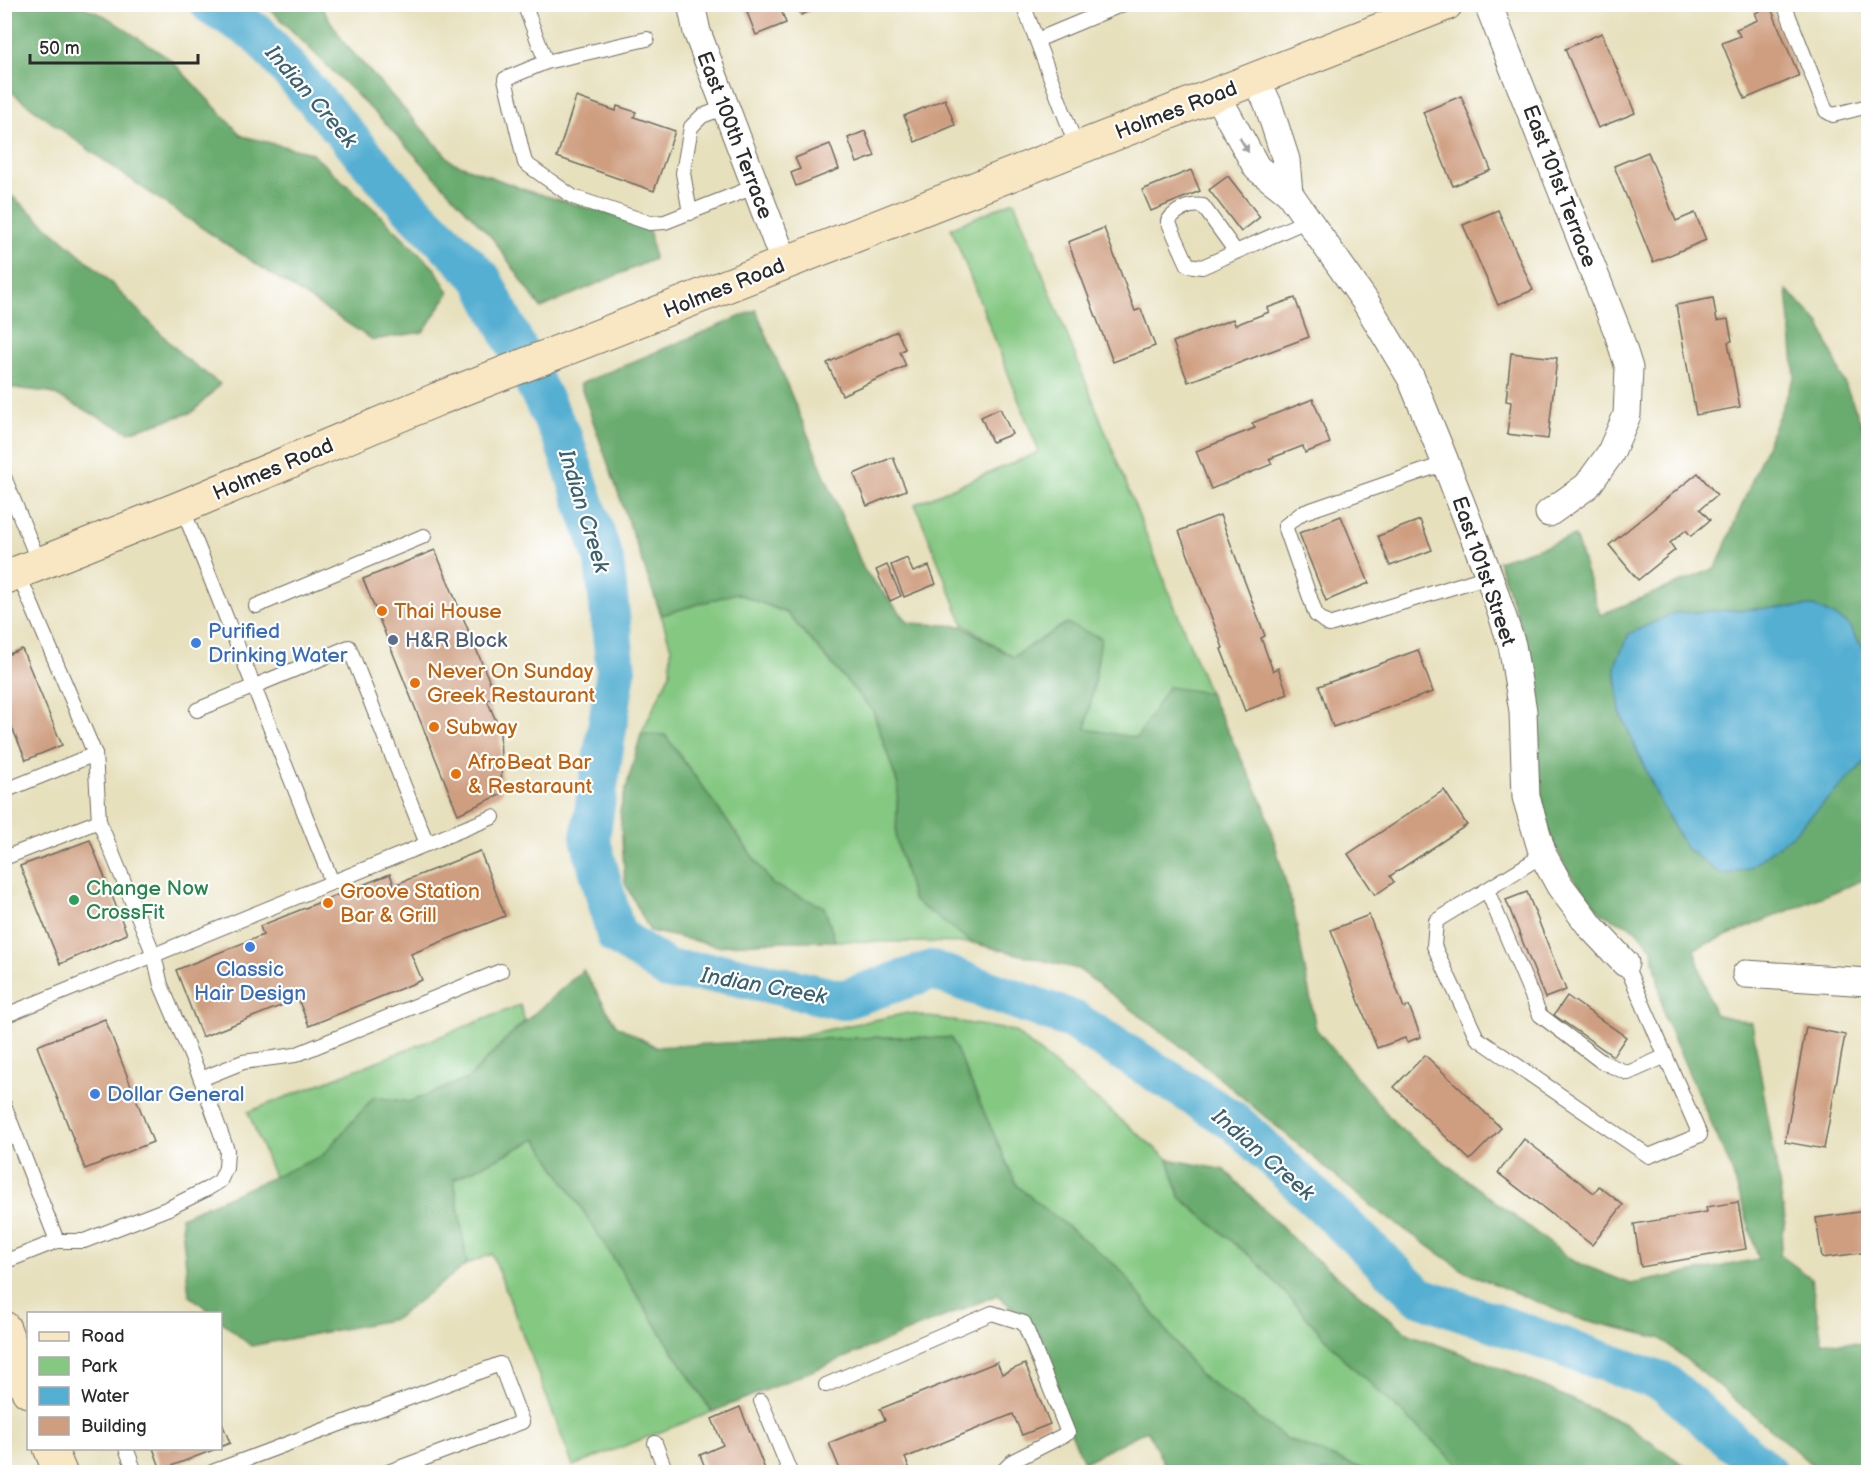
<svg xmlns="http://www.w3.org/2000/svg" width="1873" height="1477" font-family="'Balsamiq Sans',sans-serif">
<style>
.green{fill:#84c882;stroke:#587a56;stroke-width:1.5}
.forest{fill:#6bac70;stroke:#4b6c4e;stroke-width:1.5}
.water{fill:#54afd2;stroke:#406d7e;stroke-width:1.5}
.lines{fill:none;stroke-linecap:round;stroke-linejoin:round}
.river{stroke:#54afd2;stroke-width:40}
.building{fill:#cf9e80}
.lane-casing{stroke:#6d6a5e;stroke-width:16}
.street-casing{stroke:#6d6a5e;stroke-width:29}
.secondary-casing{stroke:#6d6a5e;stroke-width:35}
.lane{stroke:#fff;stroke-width:14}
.street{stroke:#fff;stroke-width:27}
.secondary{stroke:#f9e7c3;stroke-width:33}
.oneway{fill:#a0a0a0}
.food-dot{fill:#e8710a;stroke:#fff;stroke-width:2}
.service-dot{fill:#5c6f8a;stroke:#fff;stroke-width:2}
.shop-dot{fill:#3f7fe0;stroke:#fff;stroke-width:2}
.leisure-dot{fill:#2e9e5b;stroke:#fff;stroke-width:2}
.labels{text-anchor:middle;stroke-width:4.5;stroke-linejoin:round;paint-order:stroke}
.street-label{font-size:21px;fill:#2b2b2b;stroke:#fff}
.food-label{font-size:21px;fill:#c56008;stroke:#fff;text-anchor:start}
.shop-label{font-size:21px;fill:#366cbe;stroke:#fff;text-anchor:start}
.service-label{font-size:21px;fill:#4e5e75;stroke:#fff;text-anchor:start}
.leisure-label{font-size:21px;fill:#27864d;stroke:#fff;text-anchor:start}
.water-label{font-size:22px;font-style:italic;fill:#3b606e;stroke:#fff}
</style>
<rect width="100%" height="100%" fill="#fff"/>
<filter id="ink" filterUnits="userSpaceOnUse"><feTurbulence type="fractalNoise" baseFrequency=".0167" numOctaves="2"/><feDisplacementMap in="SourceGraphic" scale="12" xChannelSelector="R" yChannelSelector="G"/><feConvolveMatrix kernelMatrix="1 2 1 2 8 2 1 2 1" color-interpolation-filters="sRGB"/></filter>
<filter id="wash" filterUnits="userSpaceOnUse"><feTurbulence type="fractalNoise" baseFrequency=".008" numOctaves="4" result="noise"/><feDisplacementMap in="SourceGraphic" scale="24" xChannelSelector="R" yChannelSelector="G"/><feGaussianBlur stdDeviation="1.35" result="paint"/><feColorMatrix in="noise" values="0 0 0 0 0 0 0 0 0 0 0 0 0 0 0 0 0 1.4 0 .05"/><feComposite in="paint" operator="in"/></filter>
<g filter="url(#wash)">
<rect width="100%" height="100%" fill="#e7e0bd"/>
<g class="green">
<polygon points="1014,201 1209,693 1168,687 1137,738 1085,729 1093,693 1101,638 1066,624 1013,657 963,624 915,504 1039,452 951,228"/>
<polygon points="736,593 787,613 873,711 898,785 896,839 913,900 973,943 835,941 824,907 773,885 665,735 641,734 670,673 671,648 661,615"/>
<polygon points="520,1005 525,1021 507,1038 468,1079 409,1102 374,1097 322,1156 274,1177 248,1112"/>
<polygon points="907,1013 1014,1031 1168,1159 1180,1197 1259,1264 1344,1359 1448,1455 1465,1472 1365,1472 1362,1469 1285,1438 1199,1374 1120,1269 1017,1186 951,1038 891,1037 779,1040"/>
<polygon points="537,1139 712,1412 573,1466 492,1254 467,1264 454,1179"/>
</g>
<g class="forest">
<path d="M 4,5 L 79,5 L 105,16 L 171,60 L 242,136 L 311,153 L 375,210 L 436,270 L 449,293 L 423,332 L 373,340 C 248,259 123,179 5,87 Z"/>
<polygon points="266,5 320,5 345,44 452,162 528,191 620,217 650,232 654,259 541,308 493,239 383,121"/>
<polygon points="5,190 99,271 184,357 220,384 193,412 129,432 49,392 5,387"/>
<polygon points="1787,290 1820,324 1868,440 1868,657 1847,623 1629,634 1615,665 1620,712 1660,802 1686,848 1867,760 1868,755 1868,878 1694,949 1714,1014 1752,1023 1785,1219 1780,1255 1811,1278 1822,1342 1868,1344 1868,1472 1820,1472 1778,1435 1660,1338 1573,1317 1466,1272 1371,1206 1191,1054 1078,969 973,943 913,900 896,839 898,785 873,711 787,613 736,593 661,615 580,384 756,310 864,570 909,623 962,626 1013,657 1066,623 1101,638 1086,729 1137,738 1168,687 1209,693 1264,805 1294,912 1316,1029 1398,1127 1573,1261 1631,1284 1759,1259 1731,1168 1665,1019 1652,948 1634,928 1602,914 1567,870 1549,833 1539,784 1538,701 1525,638 1498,561 1575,536 1600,615 1716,568 1795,376"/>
<polygon points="641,734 665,735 773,885 824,907 835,941 782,941 718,946 650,931 625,883 620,810"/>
<polygon points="583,970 616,1025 656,1047 779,1040 891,1037 951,1038 1017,1186 1120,1269 1199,1374 1285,1438 1362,1469 1365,1472 1168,1472 1147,1430 1084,1462 1017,1312 997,1295 712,1412 537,1139 454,1179 467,1264 395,1319 251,1346 221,1321 220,1314 212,1313 189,1295 181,1217 322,1156 374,1097 409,1102 468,1079 507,1038"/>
<polygon points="1168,1159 1225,1170 1301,1247 1409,1334 1511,1372 1623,1423 1694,1472 1465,1472 1448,1455 1344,1359 1259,1264 1180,1197"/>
</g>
<polygon class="water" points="1814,606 1847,623 1868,657 1868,755 1867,760 1794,833 1748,869 1722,875 1686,848 1660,802 1620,712 1615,665 1629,634 1674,613"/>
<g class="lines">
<polyline class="river" points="210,4 258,34 406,203 482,279 563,439 604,560 616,671 590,838 616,935 668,970 727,974 842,1000 932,970 1073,1020 1235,1122 1419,1296 1665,1383 1767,1472"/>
</g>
<g id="blocks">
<g class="building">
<polygon points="752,4 779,4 786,23 756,35 745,7"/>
<polygon points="796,4 825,4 825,5 801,15"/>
<polygon points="1770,6 1799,76 1745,99 1722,43 1740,36 1736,29 1758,20 1755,13"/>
<polygon points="1602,33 1635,113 1598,128 1565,49"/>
<polygon points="1461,96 1491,170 1453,186 1423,112"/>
<polygon points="576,97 616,111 617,106 636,112 634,117 675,131 654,191 557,157"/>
<polygon points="945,99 955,125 915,142 904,116"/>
<polygon points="865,131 875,156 857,163 848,138"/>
<polygon points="830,144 839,169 796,186 791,173 800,169 795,158"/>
<polygon points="1648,152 1676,221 1695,213 1706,240 1653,262 1614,166"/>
<polygon points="1191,170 1200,191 1151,211 1142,190"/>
<polygon points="1228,176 1260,217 1241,232 1209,190"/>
<polygon points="1498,210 1533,290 1498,305 1463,225"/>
<polygon points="1104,228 1135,311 1141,309 1155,346 1113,362 1068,242"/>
<polygon points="1295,298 1309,337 1188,382 1173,342 1233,319 1235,325 1269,312 1267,308"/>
<polygon points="1713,298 1717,321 1728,319 1732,341 1728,342 1740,407 1696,415 1676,305"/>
<polygon points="897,331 905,349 900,352 906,366 842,395 827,363"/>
<polygon points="1511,353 1557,358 1548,439 1507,434 1511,402 1506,401"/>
<polygon points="1313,399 1330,443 1305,453 1303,446 1269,459 1272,464 1211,489 1196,451 1255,428 1252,423"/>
<polygon points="1000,408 1012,434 992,442 981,417"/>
<polygon points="893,457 906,490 867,506 854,474"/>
<polygon points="1698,473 1717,495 1700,509 1710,520 1691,536 1686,530 1670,543 1675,550 1638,580 1609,545"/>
<polygon points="1220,515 1265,636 1261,638 1273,671 1278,668 1288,694 1245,711 1221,649 1223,648 1179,531"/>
<polygon points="1341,516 1369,583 1326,601 1299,533"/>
<polygon points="1420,520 1432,550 1390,566 1378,536"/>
<polygon points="435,550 496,697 487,700 500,730 502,794 458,814 363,579"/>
<polygon points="907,558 913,572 929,566 936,584 904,597 891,565"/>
<polygon points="887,565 901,596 890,601 876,570"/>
<polygon points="22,649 62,745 26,760 4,709 4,656"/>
<polygon points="1418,650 1433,692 1333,727 1319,686"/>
<polygon points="1444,790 1467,825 1390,876 1394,882 1375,895 1348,854"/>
<polygon points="90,840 127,934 60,964 20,866"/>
<polygon points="480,851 505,916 411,954 422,980 309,1026 298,999 202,1037 176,970 263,935 260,926 390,874 394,885"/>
<polygon points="1527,892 1566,990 1545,998 1506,900"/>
<polygon points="1369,915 1404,1008 1409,1006 1421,1037 1407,1042 1405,1038 1377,1048 1331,930"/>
<polygon points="1567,996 1626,1037 1613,1056 1554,1015"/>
<polygon points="105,1019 153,1142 85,1169 37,1046"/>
<polygon points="1806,1027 1845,1035 1824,1149 1785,1142"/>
<polygon points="1425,1055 1501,1128 1470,1160 1394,1087"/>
<polygon points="1524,1139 1594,1193 1599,1186 1623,1205 1592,1245 1498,1173"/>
<polygon points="1738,1202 1746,1249 1641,1267 1634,1224 1707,1212 1706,1207"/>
<polygon points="1866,1211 1868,1212 1868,1252 1822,1258 1816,1218"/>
<polygon points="997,1362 1002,1374 1025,1364 1050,1424 1022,1435 1013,1414 905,1458 910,1469 902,1472 841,1472 829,1443 885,1420 880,1409"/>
<polygon points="740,1407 765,1469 755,1472 707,1472 700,1455 723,1445 712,1419"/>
<polygon points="220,1418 230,1443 220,1447"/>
<polygon points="153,1448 216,1448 216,1449 161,1470"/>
</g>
</g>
</g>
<g filter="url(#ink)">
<use href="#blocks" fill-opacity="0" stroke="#6d6a5e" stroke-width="1.5"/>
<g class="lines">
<defs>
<g id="lane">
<polyline points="524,4 546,62 505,79 525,163 573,197 650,223 665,222 754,187"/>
<polyline points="1023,4 1077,148"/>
<polyline points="1784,4 1826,111 1833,115 1868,106"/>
<polyline points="1037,40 1123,4"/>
<polyline points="546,62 647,39"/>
<polyline points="690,213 683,173 691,127 702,116 726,107"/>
<path d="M 1236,252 L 1203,206 C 1189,204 1176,210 1168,221 L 1188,265 L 1202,267 L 1308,220"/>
<polyline points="1446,463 1302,513 1285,526 1316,615 1329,625 1489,576"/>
<polyline points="4,477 40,565"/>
<polyline points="182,507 332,882"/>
<polyline points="18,573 95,754 99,821 154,955 161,985 201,1079 243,1062 295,1055 501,971"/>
<polyline points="256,606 424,536"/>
<polyline points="197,710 349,647 427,844"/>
<polyline points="4,791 95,754"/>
<polyline points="1543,855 1436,921 1434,946 1477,1038 1649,1156 1700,1135 1625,963"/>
<polyline points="4,858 99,821"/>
<polyline points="1487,890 1540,1015 1602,1062 1628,1073 1666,1056"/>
<polyline points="4,1016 493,817"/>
<polyline points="4,1105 57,1241"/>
<polyline points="4,1262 57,1241 84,1241 169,1208 207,1189 220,1181 226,1168 227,1150 201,1079"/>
<polyline points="826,1385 992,1313 1024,1323 1068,1433 1013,1461 1002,1472"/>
<polyline points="761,1401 790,1472"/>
<polyline points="655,1443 666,1472"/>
<polyline points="126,1448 135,1472"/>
<polyline points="212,1472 500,1364 522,1422 388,1472"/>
</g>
<g id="street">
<polyline points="691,4 697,32 785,264"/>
<polyline points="1488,4 1618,333 1629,368 1627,415 1610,454 1587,486 1549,513"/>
<polyline points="1256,78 1268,104 1286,160 1289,193"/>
<polyline points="1216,94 1257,168 1289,193 1365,301 1411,378 1444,459 1489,576 1512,645 1523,711 1526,797 1543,855 1560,886 1591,927 1625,963"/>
<polyline points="1746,974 1868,982"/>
</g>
<g id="secondary">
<polyline points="4,578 182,507 438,399 1446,4"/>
<polyline points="4,1328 28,1391"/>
<polyline points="50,1448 60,1472"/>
</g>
</defs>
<use href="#lane" class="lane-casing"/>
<use href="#street" class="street-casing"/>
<use href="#secondary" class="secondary-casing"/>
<use href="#lane" class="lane"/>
<use href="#street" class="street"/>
<use href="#secondary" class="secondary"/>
</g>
<defs><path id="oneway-solid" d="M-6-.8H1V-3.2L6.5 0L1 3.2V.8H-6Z" transform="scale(1.5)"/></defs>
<use class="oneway" href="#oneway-solid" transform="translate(1244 145) rotate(59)"/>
</g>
<g class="food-dot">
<circle cx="382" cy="611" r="6"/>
<circle cx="415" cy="683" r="6"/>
<circle cx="434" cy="727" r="6"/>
<circle cx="456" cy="774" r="6"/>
<circle cx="328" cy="903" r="6"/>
</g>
<circle class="service-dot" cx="393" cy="640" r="6"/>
<g class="shop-dot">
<circle cx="196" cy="643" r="6"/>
<circle cx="250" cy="947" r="6"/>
<circle cx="95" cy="1094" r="6"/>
</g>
<circle class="leisure-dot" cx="74" cy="900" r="6"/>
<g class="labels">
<g class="street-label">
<text transform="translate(1176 110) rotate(-21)" y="7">Holmes Road</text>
<text transform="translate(735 135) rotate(69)" y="7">East 100th Terrace</text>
<text transform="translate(1560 186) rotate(69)" y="7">East 101st Terrace</text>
<text transform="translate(724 288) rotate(-22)" y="7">Holmes Road</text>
<text transform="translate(273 469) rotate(-23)" y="7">Holmes Road</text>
<text transform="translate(1484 571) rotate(71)" y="7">East 101st Street</text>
</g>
<g class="food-label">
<text x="394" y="618">Thai House</text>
<text x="427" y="678">Never On Sunday<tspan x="427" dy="24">Greek Restaurant</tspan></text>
<text x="446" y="734">Subway</text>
<text x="468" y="769">AfroBeat Bar<tspan x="468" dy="24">&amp; Restaraunt</tspan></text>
<text x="340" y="898">Groove Station<tspan x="340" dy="24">Bar &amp; Grill</tspan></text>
</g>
<g class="shop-label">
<text x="208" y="638">Purified<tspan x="208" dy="24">Drinking Water</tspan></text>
<text x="250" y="976" text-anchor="middle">Classic<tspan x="250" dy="24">Hair Design</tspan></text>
<text x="107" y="1101">Dollar General</text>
</g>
<g class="service-label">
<text x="405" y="647">H&amp;R Block</text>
</g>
<g class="leisure-label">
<text x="86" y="895">Change Now<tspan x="86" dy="24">CrossFit</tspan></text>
</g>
<g class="water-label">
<text transform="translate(312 96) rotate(49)" y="8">Indian Creek</text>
<text transform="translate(585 511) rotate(73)" y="8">Indian Creek</text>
<text transform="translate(764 985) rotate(10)" y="8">Indian Creek</text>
<text transform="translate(1264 1154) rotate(41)" y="8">Indian Creek</text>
</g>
</g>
<rect width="1873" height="1477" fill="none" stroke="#fff" stroke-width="24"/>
<rect x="27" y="1312" width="195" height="138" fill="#ffffff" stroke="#aaaaaa" stroke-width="1.5"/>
<rect x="39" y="1332" width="30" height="9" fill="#f9e7c3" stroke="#aaaaaa" stroke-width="1.5"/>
<text x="81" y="1342" font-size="18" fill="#2b2b2b">Road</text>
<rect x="39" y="1357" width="30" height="18" fill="#84c882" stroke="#aaaaaa" stroke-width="1.5"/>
<text x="81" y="1372" font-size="18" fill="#2b2b2b">Park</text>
<rect x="39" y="1387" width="30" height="18" fill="#54afd2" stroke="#aaaaaa" stroke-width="1.5"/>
<text x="81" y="1402" font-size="18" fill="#2b2b2b">Water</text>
<rect x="39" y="1417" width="30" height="18" fill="#cf9e80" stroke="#aaaaaa" stroke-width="1.5"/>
<text x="81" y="1432" font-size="18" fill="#2b2b2b">Building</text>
<path d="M30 54v9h168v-9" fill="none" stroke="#2b2b2b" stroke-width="3"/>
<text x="39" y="54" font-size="18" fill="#2b2b2b" stroke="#ffffff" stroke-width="4.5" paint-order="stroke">50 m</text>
</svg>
